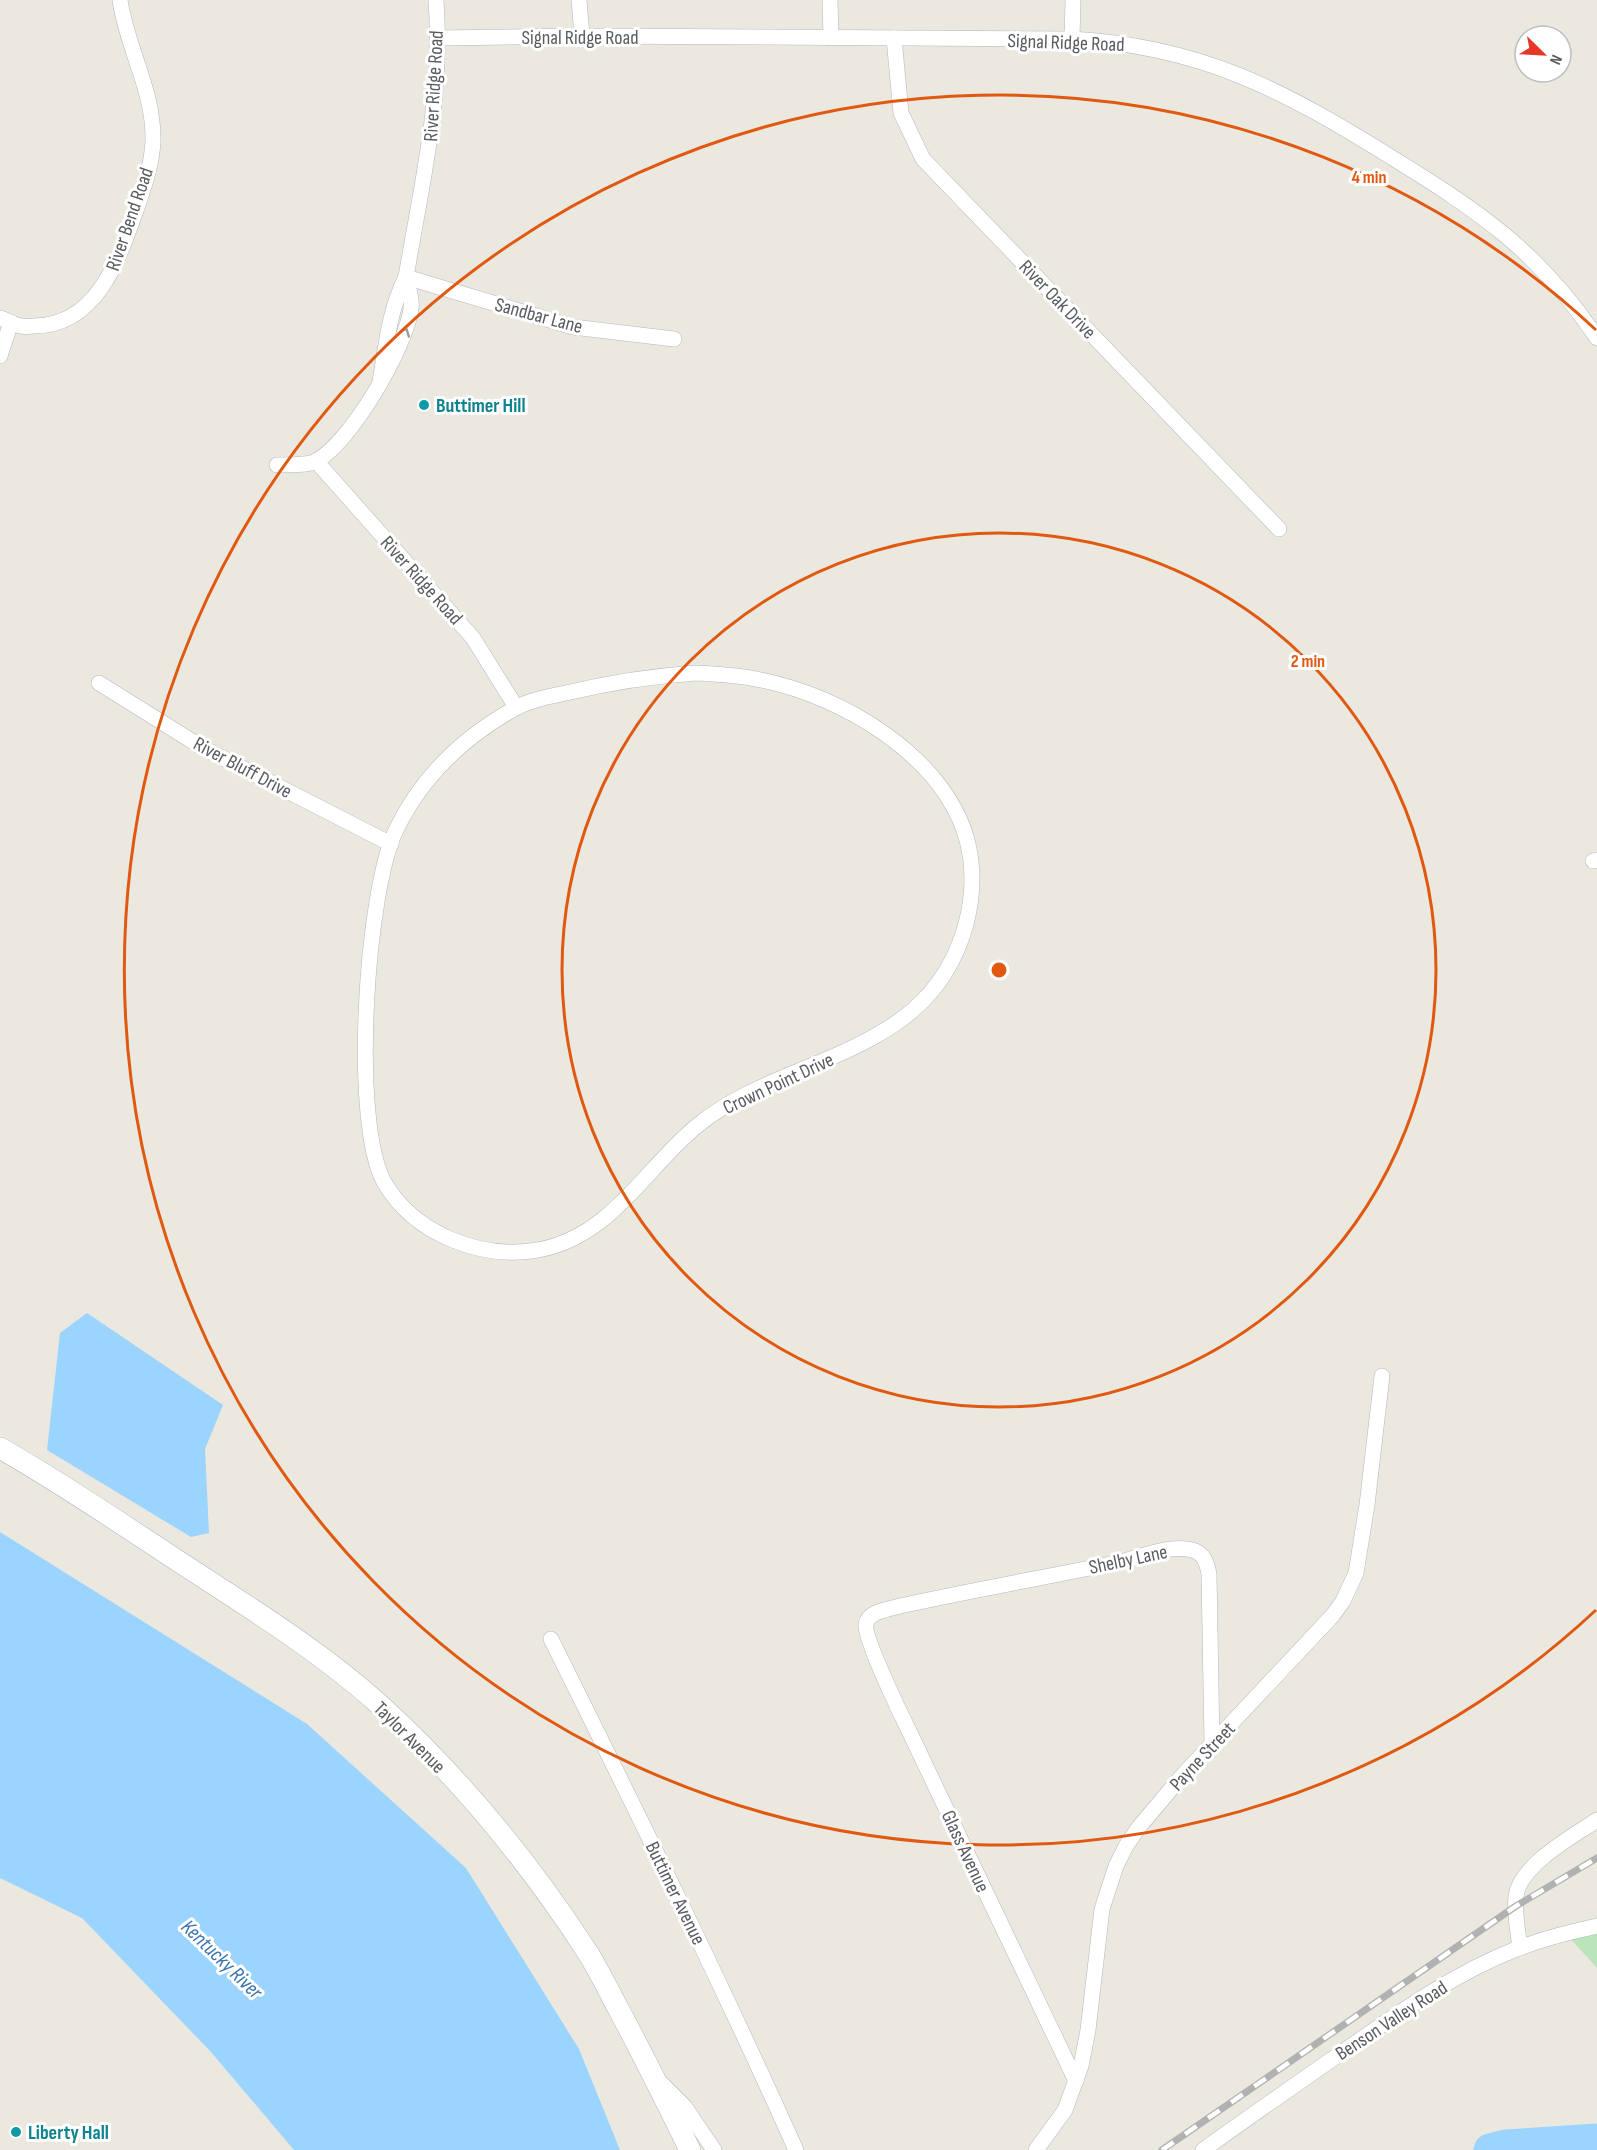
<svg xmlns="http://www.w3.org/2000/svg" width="1597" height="2150" font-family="'Sofia Sans Condensed',sans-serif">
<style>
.green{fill:#bbe4ba}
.water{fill:#9bd4ff}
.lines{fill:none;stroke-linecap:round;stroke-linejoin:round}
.river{stroke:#9bd4ff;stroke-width:33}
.minor-casing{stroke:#b5b7bc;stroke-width:16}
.secondary-casing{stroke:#b3b6bc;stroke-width:22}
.minor{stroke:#fff;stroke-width:15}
.secondary{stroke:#fff;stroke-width:21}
.rail-casing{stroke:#b0b1b1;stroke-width:7}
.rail{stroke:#fff;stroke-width:4.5;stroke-dasharray:14;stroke-linecap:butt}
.oneway{stroke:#9b9da0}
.ring{fill:none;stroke:#e15910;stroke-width:3}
.culture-dot{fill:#0f9aa8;stroke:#fff;stroke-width:2}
.labels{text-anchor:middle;stroke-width:6;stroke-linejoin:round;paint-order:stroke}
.street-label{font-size:20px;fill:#585c60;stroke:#fff}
.culture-label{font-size:20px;font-weight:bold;fill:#0d838f;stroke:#fff;text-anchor:start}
.water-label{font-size:21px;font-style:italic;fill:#3a74af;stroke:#fff}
.centre{fill:#e15910;stroke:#fff;stroke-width:3}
.ring-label{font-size:18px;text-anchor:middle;font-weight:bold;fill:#e15910;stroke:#fff;stroke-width:6;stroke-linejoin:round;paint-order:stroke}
</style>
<rect width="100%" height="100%" fill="#ebe8df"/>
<polygon class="green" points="1597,1931 1597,1968 1570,1938"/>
<g class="water">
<polygon points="87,1313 223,1405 205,1449 209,1533 191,1537 47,1450 60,1333"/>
<polygon points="0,1532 307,1724 466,1868 579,2049 620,2150 294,2150 211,2052 82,1918 0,1878"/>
</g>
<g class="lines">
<polyline class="river" points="1490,2150 1506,2146 1597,2140"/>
<defs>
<g id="minor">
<polyline points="579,0 582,36"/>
<polyline points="830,0 831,38"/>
<path d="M 438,38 L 582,36 L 1072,39 C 1201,46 1283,90 1391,157 C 1477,210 1539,251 1597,338"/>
<polyline points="894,38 901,113 923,159 1279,529"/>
<polyline points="1072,39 1073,0"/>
<polyline points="406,277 573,327 674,339"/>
<path d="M 0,318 C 7,320 14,325 21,326 C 25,327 31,326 35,326 C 95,325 117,264 134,216 C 142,193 152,166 153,141 C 154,90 127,49 120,0"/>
<polyline points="0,356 11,322"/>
<path d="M 380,382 C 386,346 389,310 406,277 C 422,182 443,97 436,0"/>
<polyline points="316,461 473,638 516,707"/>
<path d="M 277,465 C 289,464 304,466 314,462 C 350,445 406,347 411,309 C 413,299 408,287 406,277"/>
<path d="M 696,673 C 718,674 739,675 761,680 C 842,696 944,756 967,840 C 974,867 973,897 966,924 C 945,1001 892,1032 823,1061 C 780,1079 735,1095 698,1125 C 645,1168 611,1237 538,1250 C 481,1260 414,1234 384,1182 C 351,1121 366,892 396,830 C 421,778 463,738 512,710 C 529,700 547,697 566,693 C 608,683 652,676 696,673 Z"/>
<polyline points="99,683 203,748 391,844"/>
<polyline points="1593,861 1597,860"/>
<path d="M 551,1639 C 635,1808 719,1978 796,2150"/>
<path d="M 1520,1948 C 1518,1931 1514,1913 1516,1896 C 1520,1865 1573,1836 1597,1820"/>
<path d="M 1076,2081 C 1022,1967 966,1852 912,1737 C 904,1721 863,1637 866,1624 C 868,1611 890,1609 900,1606 C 973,1590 1047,1577 1120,1562 C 1141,1557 1170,1544 1192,1550 C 1204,1553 1207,1563 1209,1574 L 1212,1743"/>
<polyline points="662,2084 685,2107 714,2150"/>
<polyline points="1036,2150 1065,2110 1081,2066 1088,2030 1102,1909 1116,1866 1126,1846 1139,1827 1182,1776 1333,1615 1343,1601 1356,1573 1367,1505 1382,1376"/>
<path d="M 1203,2150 C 1249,2117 1295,2085 1341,2053 C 1396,2015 1451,1975 1514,1950 C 1541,1939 1569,1932 1597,1926"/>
</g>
<path id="secondary" d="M 0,1448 C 60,1482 117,1521 175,1559 C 245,1605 318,1649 380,1705 C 460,1778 529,1862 588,1953 C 599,1971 609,1991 619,2010 C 644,2057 667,2103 690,2150"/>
</defs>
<use href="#minor" class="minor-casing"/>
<use href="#secondary" class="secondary-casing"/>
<use href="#minor" class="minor"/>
<use href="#secondary" class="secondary"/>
<defs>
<polyline id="rail" points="1162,2150 1516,1906 1597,1858"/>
</defs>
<use href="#rail" class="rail-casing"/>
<use href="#rail" class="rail"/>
</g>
<defs><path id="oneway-chevron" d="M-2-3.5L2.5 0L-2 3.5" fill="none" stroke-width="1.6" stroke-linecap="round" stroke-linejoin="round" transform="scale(1.5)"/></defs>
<use class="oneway" href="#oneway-chevron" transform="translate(405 332) rotate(-70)"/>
<g class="ring">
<circle cx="999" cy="970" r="437"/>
<path d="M1596 1610A875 875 0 1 1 1596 330"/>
</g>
<g class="culture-dot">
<circle cx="424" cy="405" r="6"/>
<circle cx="16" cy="2132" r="6"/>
</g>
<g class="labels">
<g class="street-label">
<text x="580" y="44">Signal Ridge Road</text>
<text transform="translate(1066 42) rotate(2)" y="7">Signal Ridge Road</text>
<text transform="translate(433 86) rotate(-87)" y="7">River Ridge Road</text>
<text transform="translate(129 219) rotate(-71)" y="7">River Bend Road</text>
<text transform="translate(1058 299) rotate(46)" y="7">River Oak Drive</text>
<text transform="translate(539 315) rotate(15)" y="7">Sandbar Lane</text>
<text transform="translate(422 580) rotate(48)" y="7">River Ridge Road</text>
<text transform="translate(243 767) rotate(28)" y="7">River Bluff Drive</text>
<text transform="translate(778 1083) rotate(-25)" y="7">Crown Point Drive</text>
<text transform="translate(1128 1559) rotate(-12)" y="7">Shelby Lane</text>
<text transform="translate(410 1737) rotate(45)" y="7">Taylor Avenue</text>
<text transform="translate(1202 1756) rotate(-47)" y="7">Payne Street</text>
<text transform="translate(966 1851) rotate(65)" y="7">Glass Avenue</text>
<text transform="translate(676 1893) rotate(64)" y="7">Buttimer Avenue</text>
<text transform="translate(1391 2020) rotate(-33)" y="7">Benson Valley Road</text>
</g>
<g class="culture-label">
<text x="436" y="412">Buttimer Hill</text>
<text x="28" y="2139">Liberty Hall</text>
</g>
<g class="water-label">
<text transform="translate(222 1959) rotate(44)" y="7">Kentucky River</text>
</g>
</g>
<circle cx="999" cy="970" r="9" class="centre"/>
<g class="ring-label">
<text x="1369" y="183">4 min</text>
<text x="1308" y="667">2 min</text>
</g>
<g transform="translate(1543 54) rotate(114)"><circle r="28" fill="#ffffff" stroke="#bcbebf" stroke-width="1.5"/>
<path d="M0-4.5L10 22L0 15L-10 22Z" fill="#e83628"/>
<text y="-9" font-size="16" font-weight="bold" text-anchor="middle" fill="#585c60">N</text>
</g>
</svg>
